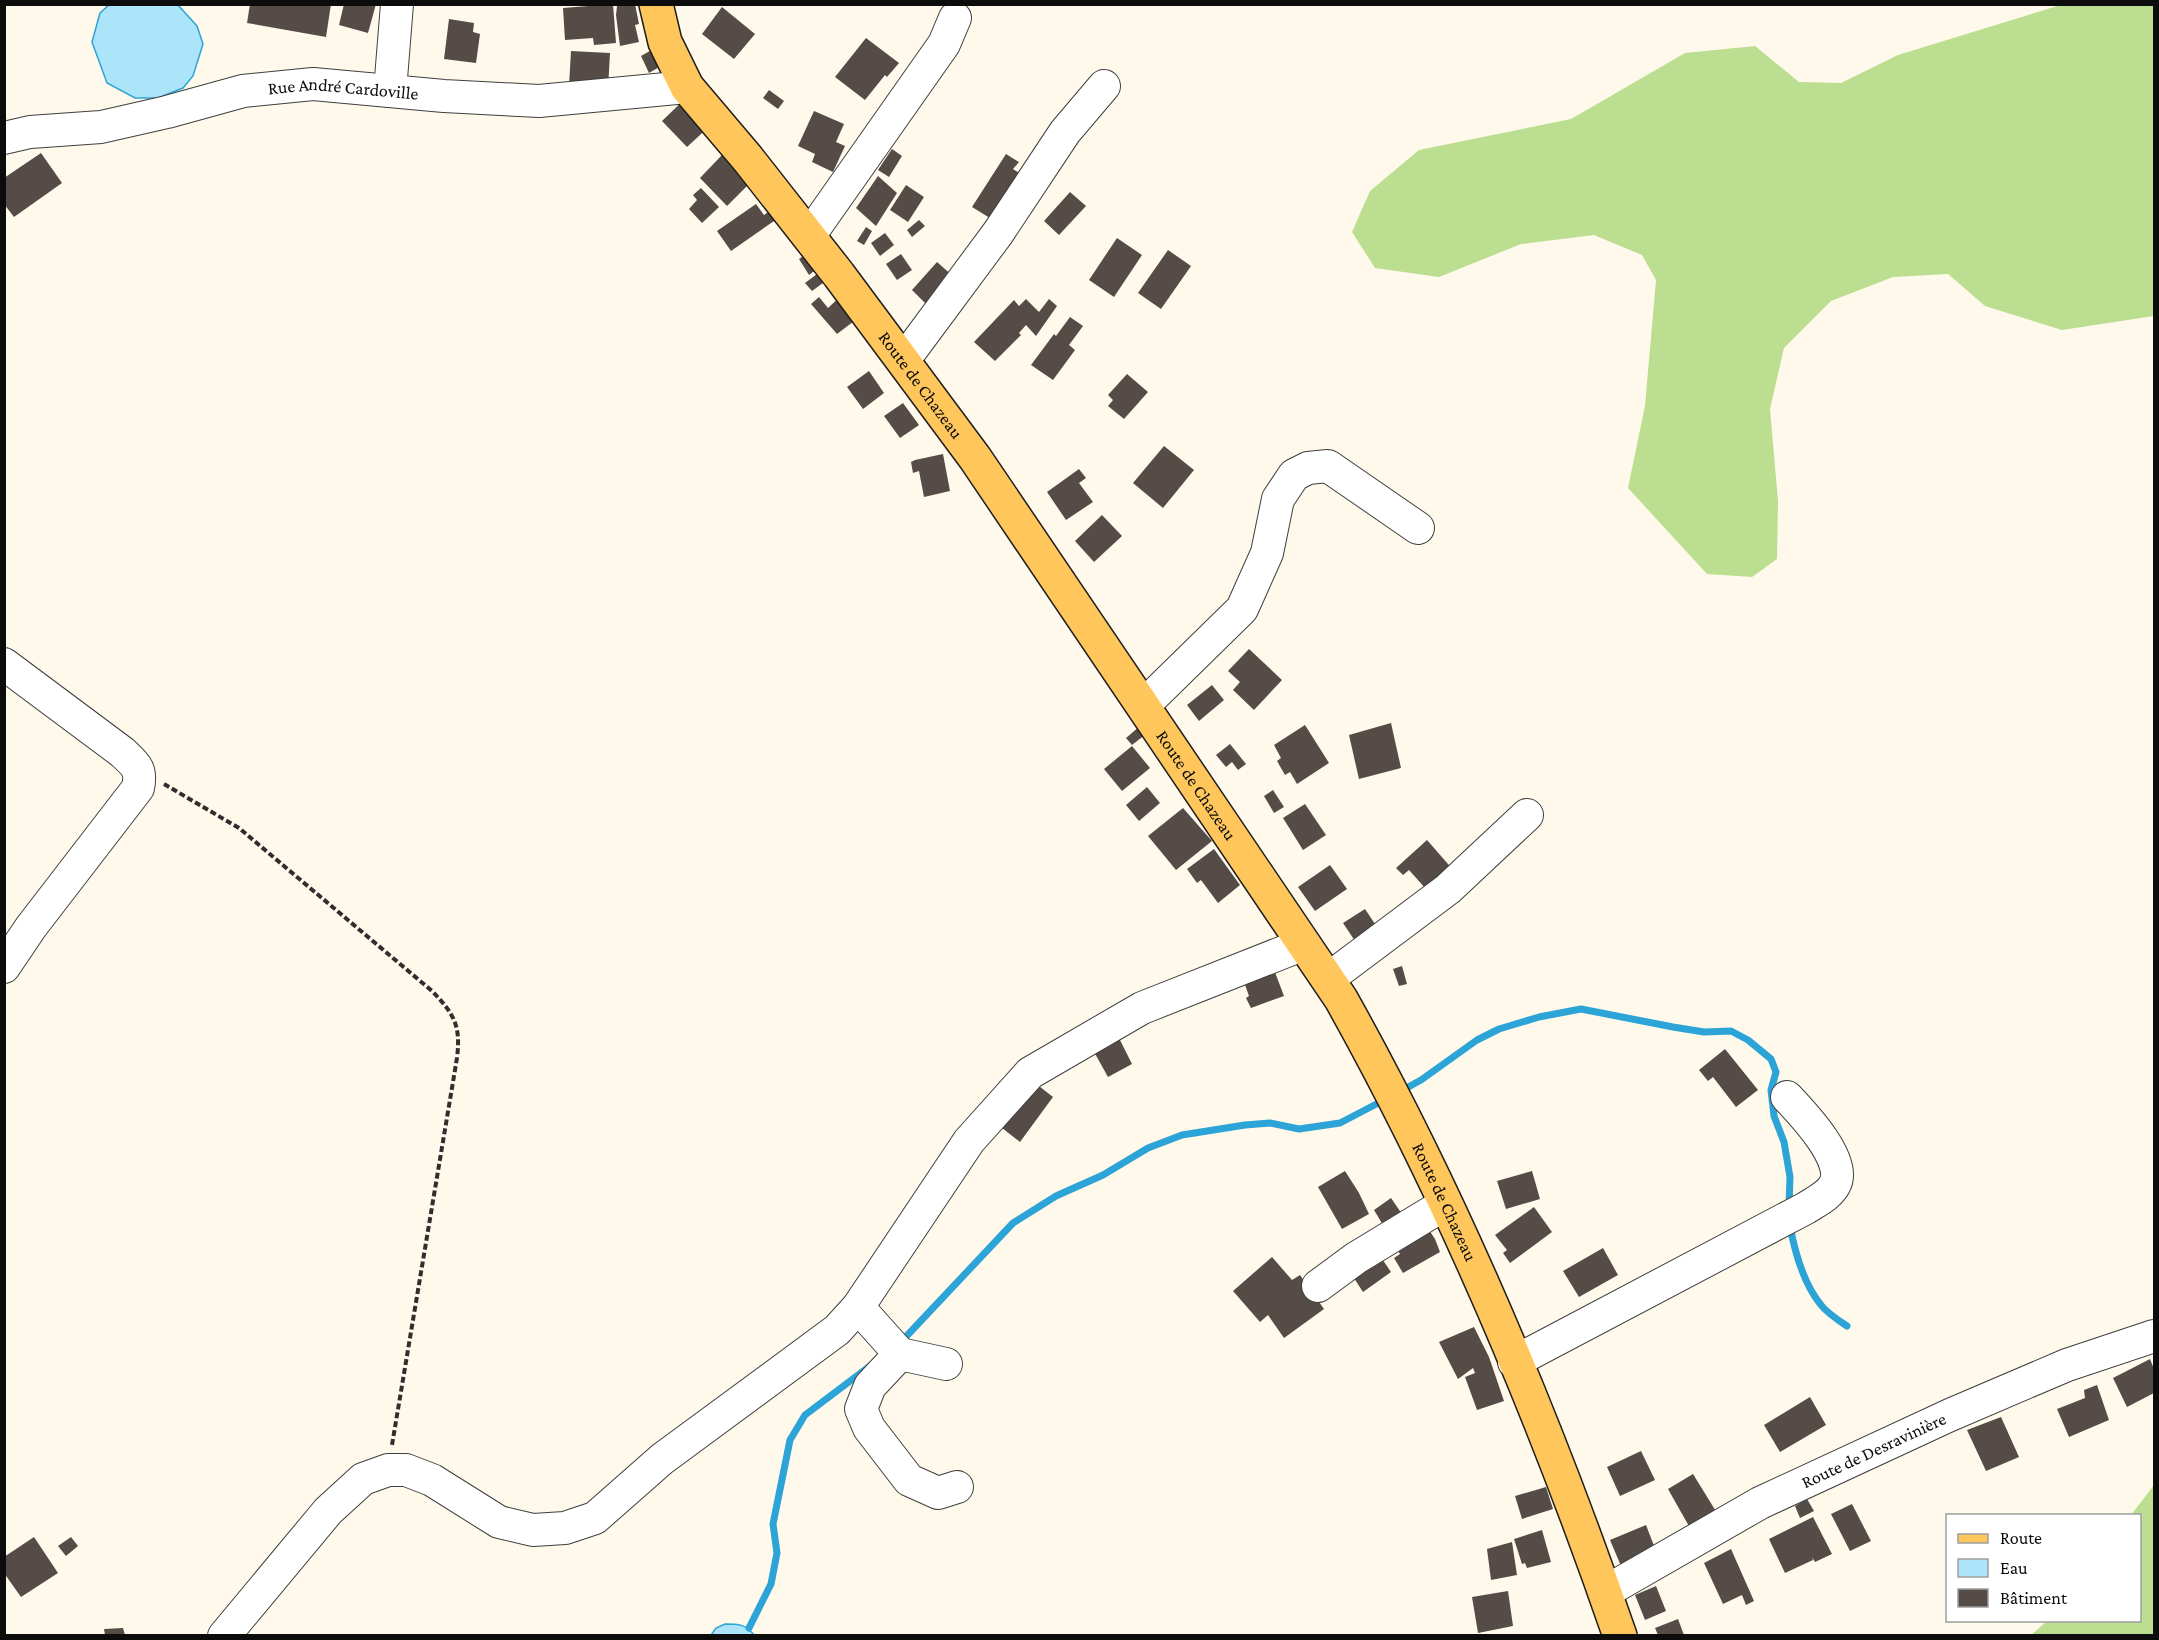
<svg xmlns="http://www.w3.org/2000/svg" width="2159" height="1640" font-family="'Crimson Pro',serif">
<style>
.forest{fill:#bbde90}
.water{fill:#ace5fa;stroke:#2da4d7;stroke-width:1.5}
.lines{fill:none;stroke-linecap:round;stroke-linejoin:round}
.stream{stroke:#2da4d7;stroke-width:7}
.building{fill:#554c48}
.minor-casing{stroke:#3f3f3f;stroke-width:34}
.major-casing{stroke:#1d1d1d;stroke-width:36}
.path{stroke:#2e2e2e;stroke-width:4;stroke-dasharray:6 3;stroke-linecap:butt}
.minor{stroke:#fff;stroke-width:32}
.major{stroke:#ffc75b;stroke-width:33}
.labels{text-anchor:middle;stroke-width:6;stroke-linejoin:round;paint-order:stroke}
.street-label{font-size:18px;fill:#0c0c0c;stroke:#fff}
</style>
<rect width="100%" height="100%" fill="#fff9eb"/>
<g class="forest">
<polygon points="2064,4 2154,5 2154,316 2062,330 1985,306 1948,274 1893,277 1831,301 1784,348 1770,409 1778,501 1777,559 1752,577 1707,574 1628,488 1645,406 1656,280 1642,255 1594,235 1521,244 1439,277 1375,268 1352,232 1370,191 1419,150 1571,119 1685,53 1755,46 1799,82 1841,83 1898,55"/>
<polygon points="2154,1485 2154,1635 2031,1635 2047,1621 2140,1620 2140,1516 2131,1515"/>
</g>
<g class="water">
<polygon points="177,4 197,26 203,44 193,76 183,88 158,98 135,98 107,83 92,42 100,13 109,5"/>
<path d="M 725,1624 C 738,1624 746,1624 754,1635 L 711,1635 L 716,1628 Z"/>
</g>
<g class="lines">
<g class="stream">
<polyline points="1401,1091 1421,1080 1477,1040 1499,1029 1539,1017 1581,1009 1673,1027 1704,1032 1731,1031 1748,1040 1771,1059 1776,1072 1771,1090 1774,1116 1784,1142 1790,1177 1789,1206"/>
<path d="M 1790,1226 C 1795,1253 1803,1283 1821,1305 C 1827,1313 1838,1320 1847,1326"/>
<polyline points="900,1343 1013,1223 1056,1196 1103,1175 1148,1148 1182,1135 1245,1125 1270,1123 1299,1129 1340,1123 1386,1099"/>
<polyline points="749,1628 771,1584 777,1553 773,1524 790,1440 805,1415 870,1366"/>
</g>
</g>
<g class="building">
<polygon points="250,4 331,4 326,37 247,23"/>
<polygon points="344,4 376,4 368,33 339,25"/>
<polygon points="613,4 616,43 594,45 593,38 565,40 563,8"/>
<polygon points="628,4 635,4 639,24 635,25 639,42 620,46 616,15 617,6"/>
<polygon points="722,7 755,34 734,59 702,34"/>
<polygon points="449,19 474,23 473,32 480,34 476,63 444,59"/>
<polygon points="866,38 899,63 887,77 885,75 865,100 835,77"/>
<polygon points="657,47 666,63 649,73 641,56"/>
<polygon points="571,51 610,53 608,89 569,86"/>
<polygon points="769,90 784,101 778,109 763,98"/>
<polygon points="688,96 713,123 687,147 662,121"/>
<polygon points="814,111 844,124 836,142 845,146 833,172 812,162 815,154 798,146"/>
<polygon points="892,149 902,156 889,177 878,170"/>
<polygon points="41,153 62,183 14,217 4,204 4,178"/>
<polygon points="1006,154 1019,162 1013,169 1027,178 998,223 972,207"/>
<polygon points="722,155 749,184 727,206 700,178"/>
<polygon points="878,176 897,193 876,226 856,208"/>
<polygon points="906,185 924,197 908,222 890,210"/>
<polygon points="701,188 719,207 702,223 689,209 697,200 693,195"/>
<polygon points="1070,192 1086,206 1059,235 1044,221"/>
<polygon points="756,204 764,215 778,205 787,217 777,224 774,221 731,251 717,231"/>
<polygon points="919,220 925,226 912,237 907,230"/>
<polygon points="866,227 872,231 864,245 857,241"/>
<polygon points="885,233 894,245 880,256 871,243"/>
<polygon points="1117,238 1142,255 1114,297 1089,280"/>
<polygon points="1168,250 1191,266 1161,309 1138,293"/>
<polygon points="808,253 818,268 809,275 799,259"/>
<polygon points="901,254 912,270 897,280 886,264"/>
<polygon points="937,262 954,277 934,312 912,290"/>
<polygon points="821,271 827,280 812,291 805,283"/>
<polygon points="843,294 862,315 837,334 811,304 819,297 828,308"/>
<polygon points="1026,299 1039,312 1049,299 1057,306 1036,336 1026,325 1019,333 1021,335 995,361 974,342 1014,300 1019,306"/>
<polygon points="1070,317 1083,326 1069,345 1075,350 1053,380 1031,365 1054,334 1056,336"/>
<polygon points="869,371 884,393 863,409 847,387"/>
<polygon points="1127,374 1148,392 1124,419 1108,406 1113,400 1108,395"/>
<polygon points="903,403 919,425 900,438 884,416"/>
<polygon points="1164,446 1194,470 1163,508 1133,483"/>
<polygon points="943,454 950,491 924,497 919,471 913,473 911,462 915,460"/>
<polygon points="1079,469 1086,478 1079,483 1093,502 1066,520 1047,492"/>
<polygon points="1102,515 1122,536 1094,562 1075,541"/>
<polygon points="1249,649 1282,680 1254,710 1233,690 1240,682 1228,671"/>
<polygon points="1212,685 1224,700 1199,721 1187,705"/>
<polygon points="1391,723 1401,768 1359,779 1349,735"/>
<polygon points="1305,725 1329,763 1297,784 1290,772 1285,775 1277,761 1281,758 1274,745"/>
<polygon points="1140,726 1146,734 1132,745 1126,738"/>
<polygon points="1230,744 1246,764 1238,770 1232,762 1226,767 1216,755"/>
<polygon points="1132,746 1150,768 1122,791 1104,769"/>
<polygon points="1147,787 1160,803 1139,821 1126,805"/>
<polygon points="1273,790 1284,807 1274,813 1264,796"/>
<polygon points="1305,804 1326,835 1303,850 1283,818"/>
<polygon points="1183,808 1212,841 1176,870 1148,836"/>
<polygon points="1427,840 1455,872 1426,889 1409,870 1403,875 1396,868"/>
<polygon points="1214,849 1240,885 1218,903 1201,880 1197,883 1187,869"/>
<polygon points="1330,865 1347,889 1315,911 1298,887"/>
<polygon points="1365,909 1377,927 1355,941 1343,923"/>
<polygon points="1402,966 1407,984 1399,986 1393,969"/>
<polygon points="1273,967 1284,996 1251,1008 1246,998 1249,996 1243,979"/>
<polygon points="1118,1036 1132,1064 1108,1077 1093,1050"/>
<polygon points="1725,1049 1758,1090 1736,1107 1713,1077 1708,1081 1699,1070"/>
<polygon points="1030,1079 1053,1097 1020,1142 997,1124"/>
<polygon points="1345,1171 1359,1193 1369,1214 1342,1229 1318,1187"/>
<polygon points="1532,1171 1540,1199 1506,1209 1497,1181"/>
<polygon points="1391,1198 1402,1214 1383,1225 1374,1210"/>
<polygon points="1534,1207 1552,1232 1510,1263 1503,1253 1507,1250 1495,1235"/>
<polygon points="1429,1230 1435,1239 1440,1252 1403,1273 1394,1258 1400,1254 1396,1248"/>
<polygon points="1603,1248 1618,1275 1579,1297 1563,1271"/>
<polygon points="1380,1256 1391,1272 1363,1292 1352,1275"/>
<polygon points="1272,1257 1292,1280 1300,1275 1324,1309 1284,1338 1268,1315 1260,1322 1233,1291"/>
<polygon points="1474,1327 1489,1357 1504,1401 1477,1410 1465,1377 1475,1373 1473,1368 1458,1379 1439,1342"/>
<polygon points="2150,1359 2154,1369 2154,1393 2127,1407 2113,1378"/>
<polygon points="2097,1385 2109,1420 2069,1437 2057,1409 2085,1398 2084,1390"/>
<polygon points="1810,1397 1826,1425 1780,1452 1764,1425"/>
<polygon points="2001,1417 2019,1457 1986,1471 1967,1430"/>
<polygon points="1641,1451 1655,1480 1620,1496 1607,1467"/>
<polygon points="1693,1474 1717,1513 1690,1528 1668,1489"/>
<polygon points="1546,1487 1553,1509 1522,1519 1515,1496"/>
<polygon points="1807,1499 1814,1511 1800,1518 1795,1506"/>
<polygon points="1852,1504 1871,1541 1850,1551 1831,1514"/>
<polygon points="1813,1517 1832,1554 1815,1562 1812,1557 1813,1560 1785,1573 1769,1539"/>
<polygon points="1646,1525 1656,1551 1621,1566 1610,1540"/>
<polygon points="1542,1530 1551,1562 1527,1568 1525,1563 1522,1564 1514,1539"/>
<polygon points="34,1537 58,1573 21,1597 4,1573 4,1557"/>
<polygon points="71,1537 78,1546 66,1556 58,1546"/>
<polygon points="1512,1542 1517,1575 1491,1580 1487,1549"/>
<polygon points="1731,1549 1754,1601 1746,1605 1742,1595 1723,1604 1704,1563"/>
<polygon points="1656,1586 1666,1611 1645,1620 1635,1595"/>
<polygon points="1508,1591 1513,1626 1478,1633 1472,1597"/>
<polygon points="1678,1619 1684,1635 1658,1635 1655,1628"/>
<polygon points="123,1628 125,1635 105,1635 104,1629"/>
</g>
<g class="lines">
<defs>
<g id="minor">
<polyline points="390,91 397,4"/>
<path id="s1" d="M 4,138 L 30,132 L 101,127 L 167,112 L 243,91 L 313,84 L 444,96 L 539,101 L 687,87"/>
<polyline points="809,236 944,44 955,18"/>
<polyline points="903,361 998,233 1065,132 1104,86"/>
<path d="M 4,664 L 122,752 C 136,765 142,769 138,788 L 31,927 L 4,967"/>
<polyline points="1143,706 1242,609 1267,553 1278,499 1294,475 1308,468 1328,466 1418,528"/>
<polyline points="1328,979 1448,889 1527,815"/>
<polyline points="1318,1286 1356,1258 1445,1204"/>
<polyline points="858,1307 900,1354 870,1386 861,1409 869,1428 909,1480 938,1493 957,1487"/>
<polyline points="900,1354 946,1364"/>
<path d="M 1514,1362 L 1806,1208 C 1815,1202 1830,1195 1835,1184 C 1847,1160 1803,1114 1787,1097"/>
<path id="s2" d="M 1605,1592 L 1760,1503 L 1950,1415 L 2067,1365 L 2154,1336"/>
<polyline points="224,1636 328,1511 363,1479 388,1470 406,1470 432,1480 499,1522 533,1530 565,1528 595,1518 662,1459 837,1330 858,1307 969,1141 1030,1073 1142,1008 1304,944"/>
</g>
<g id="major">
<path id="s3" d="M 656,4 L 665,42 L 687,87 L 748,159 L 839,275 L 975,458 L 1341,999 C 1453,1199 1545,1419 1620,1636"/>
</g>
</defs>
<use href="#minor" class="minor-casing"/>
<use href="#major" class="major-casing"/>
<path class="path" d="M 164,784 L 239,828 L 432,991 C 454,1014 461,1025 457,1058 L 392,1445"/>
<use href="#minor" class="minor"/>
<use href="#major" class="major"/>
</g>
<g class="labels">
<g class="street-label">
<text dy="6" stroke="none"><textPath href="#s1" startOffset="345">Rue André Cardoville</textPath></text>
<text dy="6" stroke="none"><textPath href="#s3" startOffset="468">Route de Chazeau</textPath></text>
<text dy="6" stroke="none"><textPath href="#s3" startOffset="954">Route de Chazeau</textPath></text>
<text dy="6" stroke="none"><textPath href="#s3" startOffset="1440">Route de Chazeau</textPath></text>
<text dy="6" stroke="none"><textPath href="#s2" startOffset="304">Route de Desravinière</textPath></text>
</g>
</g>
<rect width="2159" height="1640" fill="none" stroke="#0c0c0c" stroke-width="12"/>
<rect x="1946" y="1514" width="195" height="108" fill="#ffffff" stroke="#9e9e9e" stroke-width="1.5"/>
<rect x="1958" y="1534" width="30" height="9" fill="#ffc75b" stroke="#9e9e9e" stroke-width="1.5"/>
<text x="2000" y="1544" font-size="18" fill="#0c0c0c">Route</text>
<rect x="1958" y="1559" width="30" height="18" fill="#ace5fa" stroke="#9e9e9e" stroke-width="1.5"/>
<text x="2000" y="1574" font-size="18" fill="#0c0c0c">Eau</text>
<rect x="1958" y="1589" width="30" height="18" fill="#554c48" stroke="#9e9e9e" stroke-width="1.5"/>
<text x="2000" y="1604" font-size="18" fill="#0c0c0c">Bâtiment</text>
</svg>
